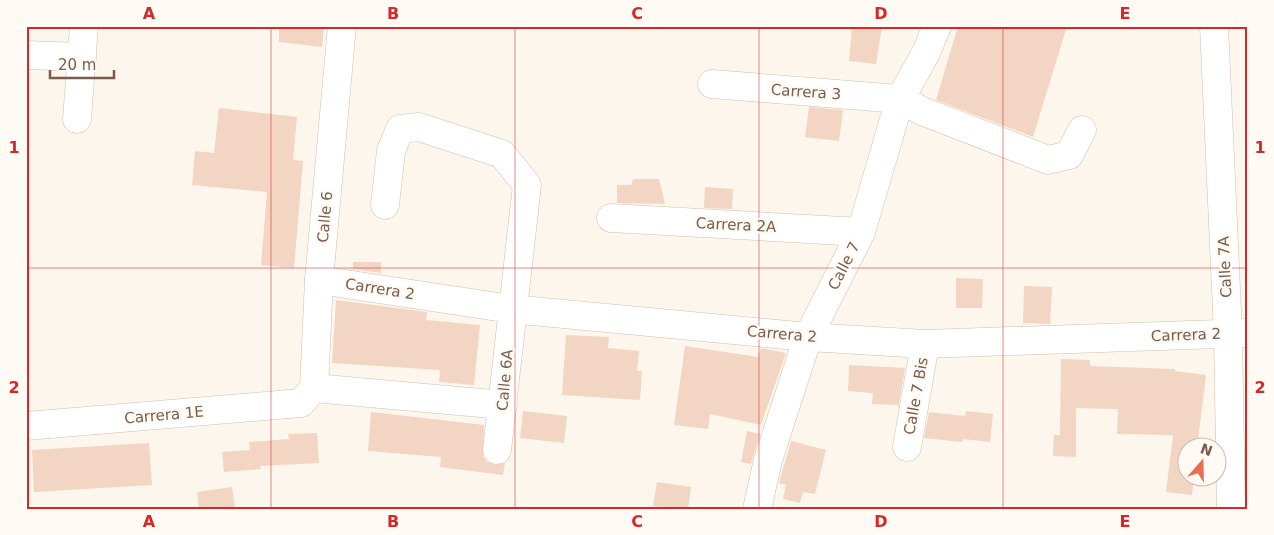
<svg xmlns="http://www.w3.org/2000/svg" width="1274" height="535" font-family="'DejaVu Sans',sans-serif">
<style>
.building{fill:#f3d5c3}
.lines{fill:none;stroke-linecap:round;stroke-linejoin:round}
.minor-casing{stroke:#d1beb0;stroke-width:29}
.minor{stroke:#fff;stroke-width:28}
.grid{fill:none;stroke:#d62828;stroke-width:1;stroke-opacity:0.55}
.labels{text-anchor:middle;stroke-width:5;stroke-linejoin:round;paint-order:stroke}
.street-label{font-size:15px;fill:#7a5c4d;stroke:#fffaf3}
.neatline{fill:none;stroke:#d62828;stroke-width:2}
.grid-label{font-size:16px;text-anchor:middle;font-weight:bold;fill:#d62828}
</style>
<rect width="100%" height="100%" fill="#fdf6ec"/>
<g class="building">
<polygon points="279,26 324,26 322,47 279,42"/>
<polygon points="852,26 882,26 876,64 849,61"/>
<polygon points="958,26 1067,26 1033,137 936,100"/>
<polygon points="809,107 843,110 839,141 805,137"/>
<polygon points="219,108 297,117 293,160 303,161 294,268 261,265 267,192 192,185 195,151 214,153"/>
<polygon points="633,179 659,179 665,204 617,203 617,185 631,185"/>
<polygon points="705,187 733,189 732,209 704,208"/>
<polygon points="353,262 381,262 381,273 353,269"/>
<polygon points="956,278 983,279 982,308 956,308"/>
<polygon points="1024,286 1052,287 1050,324 1023,323"/>
<polygon points="336,300 427,312 426,320 480,325 474,385 439,382 440,370 332,363"/>
<polygon points="566,335 609,337 608,348 639,351 637,371 642,371 640,400 562,395"/>
<polygon points="685,346 758,357 761,348 786,353 761,425 710,414 708,429 674,425"/>
<polygon points="1061,359 1090,360 1090,366 1175,369 1175,371 1206,375 1197,448 1186,448 1186,478 1194,478 1192,495 1166,492 1173,435 1117,434 1118,409 1076,408 1076,457 1053,456 1054,435 1060,435"/>
<polygon points="849,365 905,368 898,410 898,405 872,404 873,393 848,391"/>
<polygon points="523,411 567,416 564,443 520,438"/>
<polygon points="966,411 993,414 990,442 963,439 962,442 924,438 929,412 965,416"/>
<polygon points="371,412 484,425 483,456 487,462 495,465 505,463 503,475 440,467 441,457 368,451"/>
<polygon points="747,431 760,434 751,464 741,462"/>
<polygon points="317,433 319,463 260,466 261,469 224,472 222,452 250,450 249,442 289,439 288,434"/>
<polygon points="791,441 826,450 815,494 803,492 800,503 783,499 786,485 779,483"/>
<polygon points="149,443 152,485 34,492 32,450"/>
<polygon points="657,482 691,487 688,509 653,506"/>
<polygon points="232,487 235,509 199,509 197,492"/>
</g>
<g class="lines">
<defs>
<g id="minor">
<polyline points="1214,26 1228,333 1231,509"/>
<polyline points="26,55 82,57"/>
<polyline points="712,84 900,99 922,111 1048,160 1069,155 1082,130"/>
<polyline points="77,119 84,26"/>
<polyline points="385,205 391,151 400,129 419,127 502,154 527,185 497,450"/>
<polyline points="611,218 861,232"/>
<polyline points="319,280 511,309 808,337 925,344 1248,333"/>
<polyline points="314,388 503,405"/>
<polyline points="26,426 301,403 314,388 319,280 342,26"/>
<polyline points="907,447 925,344"/>
<polyline points="757,509 768,460 808,337 861,232 900,99 926,53 937,26"/>
</g>
</defs>
<use href="#minor" class="minor-casing"/>
<use href="#minor" class="minor"/>
</g>
<path class="grid" d="M 271,26 L 271,509M 515,26 L 515,509M 759,26 L 759,509M 1003,26 L 1003,509M 26,268 L 1248,268"/>
<g class="labels">
<g class="street-label">
<text transform="translate(806 92) rotate(4)" y="5">Carrera 3</text>
<text transform="translate(325 217) rotate(-85)" y="5">Calle 6</text>
<text transform="translate(736 225) rotate(3)" y="5">Carrera 2A</text>
<text transform="translate(844 266) rotate(-63)" y="5">Calle 7</text>
<text transform="translate(1225 267) rotate(-93)" y="5">Calle 7A</text>
<text transform="translate(380 289) rotate(9)" y="5">Carrera 2</text>
<text transform="translate(782 334) rotate(5)" y="5">Carrera 2</text>
<text transform="translate(1186 335) rotate(-2)" y="5">Carrera 2</text>
<text transform="translate(505 380) rotate(-85)" y="5">Calle 6A</text>
<text transform="translate(916 396) rotate(-80)" y="5">Calle 7 Bis</text>
<text transform="translate(164 415) rotate(-5)" y="5">Carrera 1E</text>
</g>
</g>
<rect width="1274" height="535" fill="none" stroke="#fffaf3" stroke-width="55"/>
<g transform="translate(1202 462) rotate(20)"><circle r="24" fill="#fffaf3" stroke="#cabbb1"/>
<path d="M0-4L9 19L0 12L-9 19Z" fill="#e76f51"/>
<text y="-8" font-size="14" font-weight="bold" text-anchor="middle" fill="#7a5c4d">N</text>
</g>
<path d="M50 70v8h64v-8" fill="none" stroke="#7a5c4d" stroke-width="2.5"/>
<text x="58" y="70" font-size="15" fill="#7a5c4d" stroke="#fffaf3" stroke-width="4" paint-order="stroke">20 m</text>
<rect x="28" y="28" width="1218" height="480" class="neatline"/>
<g class="grid-label">
<text x="149" y="19">A</text>
<text x="393" y="19">B</text>
<text x="637" y="19">C</text>
<text x="881" y="19">D</text>
<text x="1125" y="19">E</text>
<text x="14" y="153">1</text>
<text x="1260" y="153">1</text>
<text x="14" y="393">2</text>
<text x="1260" y="393">2</text>
<text x="149" y="527">A</text>
<text x="393" y="527">B</text>
<text x="637" y="527">C</text>
<text x="881" y="527">D</text>
<text x="1125" y="527">E</text>
</g>
</svg>
